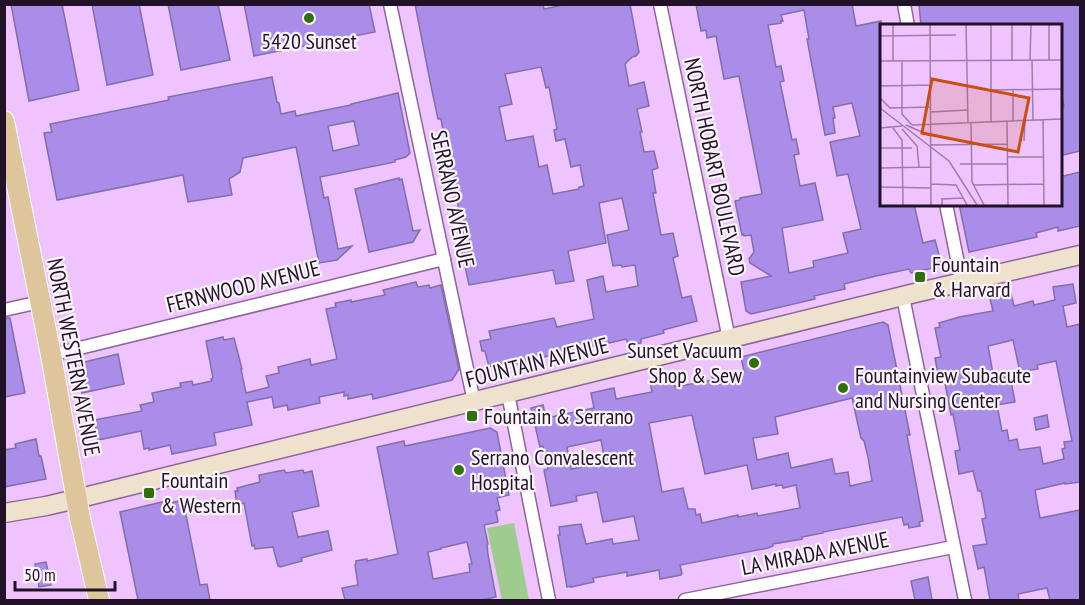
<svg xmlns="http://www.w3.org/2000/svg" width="1085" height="605" font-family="'PT Sans Narrow',sans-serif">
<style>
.green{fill:#9ecc8e}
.building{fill:#aa8ce9;stroke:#816faa;stroke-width:1.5;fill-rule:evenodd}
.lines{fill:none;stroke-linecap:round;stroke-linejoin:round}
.street-casing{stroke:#8d659a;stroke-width:15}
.secondary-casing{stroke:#8d659a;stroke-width:21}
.primary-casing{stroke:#fff;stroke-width:22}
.street{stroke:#fff;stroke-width:12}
.secondary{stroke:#efe2cd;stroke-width:18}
.primary{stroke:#dfc59b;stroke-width:20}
.poi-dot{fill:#2f7008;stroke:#faf5fb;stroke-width:2}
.labels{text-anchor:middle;stroke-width:4.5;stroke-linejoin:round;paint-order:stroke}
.poi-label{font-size:22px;fill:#221227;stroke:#faf5fb;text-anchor:start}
.street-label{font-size:22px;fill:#221227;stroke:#faf5fb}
.inset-road{fill:none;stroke:#9d7da8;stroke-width:1.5}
.view{fill:#ca4e10;fill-opacity:0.15;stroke:#ca4e10;stroke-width:3}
.inset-edge{fill:none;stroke:#221227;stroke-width:3}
</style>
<rect width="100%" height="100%" fill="#efc4fe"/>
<polygon class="green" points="514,523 529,600 502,600 487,528"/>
<g class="building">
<polygon points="11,4 62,4 79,90 29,101"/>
<polygon points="92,4 139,4 153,75 107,85"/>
<polygon points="168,4 218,4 230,60 181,70"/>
<polygon points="244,4 369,4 375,32 254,56"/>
<path d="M 415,4 L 543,4 L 544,9 L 567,4 L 630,4 L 639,52 L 636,56 L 632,57 L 625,64 L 629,86 L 644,82 L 649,106 L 637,109 L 642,132 L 640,132 L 644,152 L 654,151 L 658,168 L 652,170 L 656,193 L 653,193 L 661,235 L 673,233 L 678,256 L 673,258 L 682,298 L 691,296 L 697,321 L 663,330 L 664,333 L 641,339 L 641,343 L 629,346 L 626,339 L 609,343 L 609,342 L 572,352 L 567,353 L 567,351 L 517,364 L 516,362 L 489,367 L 485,351 L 482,351 L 480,341 L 491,339 L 489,331 L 554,318 L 557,327 L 594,319 L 587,280 L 603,276 L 606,292 L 638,286 L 635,265 L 622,267 L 621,265 L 613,266 L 607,235 L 629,230 L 622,198 L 599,203 L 606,243 L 568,251 L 574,281 L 556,284 L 553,270 L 469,285 L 460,243 L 465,241 L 459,210 L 452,176 L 449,176 L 445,153 L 447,153 L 441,119 L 438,119 L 431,86 ZM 541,67 L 546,88 L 549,87 L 557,129 L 554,130 L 556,141 L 565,139 L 571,167 L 580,165 L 584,186 L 579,187 L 579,189 L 553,194 L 547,165 L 539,167 L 533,136 L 506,141 L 499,107 L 512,104 L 505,74 Z"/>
<path d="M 696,4 L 852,4 L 856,26 L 881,21 L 881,204 L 914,204 L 923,243 L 935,240 L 942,266 L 911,273 L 909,269 L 876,276 L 844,284 L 845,289 L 814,296 L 815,299 L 751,314 L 746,311 L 741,282 L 771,276 L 750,263 L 749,259 L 754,252 L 751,235 L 744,236 L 743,234 L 742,235 L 735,201 L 740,200 L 740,198 L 762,194 L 739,76 L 724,79 L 716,36 L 707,38 L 706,30 L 701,31 ZM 804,10 L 809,39 L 807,39 L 825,135 L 835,133 L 833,118 L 835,118 L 833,107 L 852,103 L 860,136 L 830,142 L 837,176 L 848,174 L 861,229 L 843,233 L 848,253 L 813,261 L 814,267 L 789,273 L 782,228 L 823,220 L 815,183 L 800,186 L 794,155 L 799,154 L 796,139 L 792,140 L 780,82 L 784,81 L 781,66 L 776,67 L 768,25 L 781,23 L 781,21 L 783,21 L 781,15 Z"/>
<polygon points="919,4 1080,4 1080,151 1059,156 1059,107 1064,106 1059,85 1059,26 921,26"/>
<path d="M 272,77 L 277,102 L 279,103 L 281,114 L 295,111 L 296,116 L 351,105 L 351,104 L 398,93 L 410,153 L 406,157 L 395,160 L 395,162 L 320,177 L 324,198 L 328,197 L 338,249 L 352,246 L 337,260 L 319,263 L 296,147 L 243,158 L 240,172 L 229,179 L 232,195 L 188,202 L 183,175 L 57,200 L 44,133 L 52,132 L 50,124 L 169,100 L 168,97 ZM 354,121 L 359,145 L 333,151 L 328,126 Z"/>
<polygon points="1080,172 1080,226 1058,231 1058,227 1036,233 1037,237 969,252 959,204 1059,204 1059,177"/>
<polygon points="399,178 399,180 402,179 413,231 420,230 413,242 369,252 355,189"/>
<polygon points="416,282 418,287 429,285 430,288 441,285 459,369 452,380 373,399 372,394 348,399 348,395 344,396 344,392 319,397 320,403 288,410 287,405 274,408 272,397 247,402 252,425 214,433 216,445 172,454 170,445 149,450 149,448 144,449 141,431 98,440 94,420 142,411 140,405 154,402 152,393 181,387 180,383 192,381 193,385 212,381 211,379 213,378 206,341 223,337 224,340 234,338 242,369 241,369 246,393 269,387 266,376 279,373 278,367 310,359 311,365 337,359 326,309 336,307 335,303 351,300 351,302 385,295 383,290"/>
<path d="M 1073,284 L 1076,303 L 1063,306 L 1067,327 L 1080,324 L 1080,482 L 1065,484 L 1065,483 L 1035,490 L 1040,518 L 1080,510 L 1080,600 L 1050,600 L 1047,588 L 1018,594 L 1019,600 L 990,600 L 984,567 L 978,569 L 973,546 L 987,544 L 982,519 L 986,518 L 981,491 L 978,491 L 973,471 L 959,474 L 955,451 L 960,450 L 953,414 L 951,415 L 944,378 L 939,379 L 935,358 L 941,357 L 935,328 L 940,327 L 939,323 L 959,317 L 993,311 L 989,295 L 1010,290 L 1014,306 L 1033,301 L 1034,305 L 1055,300 L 1053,287 ZM 1013,340 L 1020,372 L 1038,369 L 1037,365 L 1056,361 L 1072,441 L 1064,442 L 1065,448 L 1062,449 L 1064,459 L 1043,464 L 1040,447 L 1019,450 L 1017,439 L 1009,441 L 1007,430 L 1002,431 L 997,405 L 1015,402 L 1010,376 L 994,379 L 988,346 Z"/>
<polygon points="4,318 10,318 25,393 4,397"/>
<path d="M 883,322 L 888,325 L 910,435 L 907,435 L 923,521 L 919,522 L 920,526 L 909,528 L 908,524 L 904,525 L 902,517 L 823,532 L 823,533 L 802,537 L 802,539 L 773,544 L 773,546 L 768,548 L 680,565 L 682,573 L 681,575 L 660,579 L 659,570 L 627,576 L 627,572 L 593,578 L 594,582 L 571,587 L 571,586 L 567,587 L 558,535 L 560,535 L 559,527 L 581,524 L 586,544 L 612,539 L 613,544 L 639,540 L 634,516 L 603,522 L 597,492 L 576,496 L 577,501 L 551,506 L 544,470 L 548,469 L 543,446 L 540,447 L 531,408 L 543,405 L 546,418 L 594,408 L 591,393 L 614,388 L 616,399 L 652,392 L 650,382 L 673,377 L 675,387 L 713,380 L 712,377 L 744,371 L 741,357 ZM 852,398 L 861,438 L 864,441 L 868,457 L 872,481 L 850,486 L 848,472 L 835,474 L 832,459 L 791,468 L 788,453 L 757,460 L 753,438 L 778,434 L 775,417 ZM 692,415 L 705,474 L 747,465 L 752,489 L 776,484 L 776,486 L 782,485 L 783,488 L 796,485 L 800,508 L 758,516 L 757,513 L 738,517 L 738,515 L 702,523 L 700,514 L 696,515 L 695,509 L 688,509 L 683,488 L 662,492 L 649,423 ZM 601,440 L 605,462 L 571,469 L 567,447 Z"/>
<polygon points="118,354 124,384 82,393 76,364"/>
<polygon points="1047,415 1049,427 1036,430 1034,418"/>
<path d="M 490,428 L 497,432 L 509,495 L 497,498 L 500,510 L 496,511 L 498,522 L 484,525 L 488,544 L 487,545 L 488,555 L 496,597 L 481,600 L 345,600 L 342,588 L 358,585 L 355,565 L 356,564 L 356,561 L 367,559 L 367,561 L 398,554 L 377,447 L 404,441 L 405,446 ZM 467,542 L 472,564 L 469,564 L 470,572 L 433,579 L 428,552 L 441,549 L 441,548 Z"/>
<polygon points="36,439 39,456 41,456 46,479 4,487 4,450 16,448 15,444"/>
<polygon points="284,470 286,473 303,470 304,473 312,471 319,506 292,512 298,537 328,531 332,550 301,558 302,561 280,567 279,566 278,566 273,547 255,549 254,545 252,546 244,503 237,505 235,491 238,491 237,488 260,482 259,475"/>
<polygon points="183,500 200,585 207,584 210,600 138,600 120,512 166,501 166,504"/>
<polygon points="46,562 51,585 39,587 35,564"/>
<polygon points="928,577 932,600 915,600 911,581"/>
</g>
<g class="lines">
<defs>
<g id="street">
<polyline points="390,4 474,402"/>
<polyline points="660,4 729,339"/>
<polyline points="904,4 908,26"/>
<polyline points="946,204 962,283"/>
<polyline points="903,297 965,600"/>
<polyline points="4,310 40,302"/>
<polyline points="51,355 444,259"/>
<polyline points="508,394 549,600"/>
<polyline points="685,600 953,547"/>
</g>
<polyline id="secondary" points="4,513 46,506 76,499 915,293 1080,255"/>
<polyline id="primary" points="4,121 51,355 80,518 99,600"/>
</defs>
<use href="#street" class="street-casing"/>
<use href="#secondary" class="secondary-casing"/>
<use href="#primary" class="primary-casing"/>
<use href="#street" class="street"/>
<use href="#secondary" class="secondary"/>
<use href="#primary" class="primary"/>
</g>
<g class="poi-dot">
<circle cx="309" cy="18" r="6"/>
<rect x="914" y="271" width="12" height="12" rx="3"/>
<circle cx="754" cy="363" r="6"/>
<circle cx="843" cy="388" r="6"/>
<rect x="466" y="410" width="12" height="12" rx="3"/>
<circle cx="459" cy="470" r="6"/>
<rect x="143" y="487" width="12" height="12" rx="3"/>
</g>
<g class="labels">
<g class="poi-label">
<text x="309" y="49" text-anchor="middle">5420 Sunset</text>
<text x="932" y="272">Fountain<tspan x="932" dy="25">&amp; Harvard</tspan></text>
<text x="742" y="358" text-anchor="end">Sunset Vacuum<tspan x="742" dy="25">Shop &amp; Sew</tspan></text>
<text x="855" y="383">Fountainview Subacute<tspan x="855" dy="25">and Nursing Center</tspan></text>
<text x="484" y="424">Fountain &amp; Serrano</text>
<text x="471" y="465">Serrano Convalescent<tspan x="471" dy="25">Hospital</tspan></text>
<text x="161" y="488">Fountain<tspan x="161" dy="25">&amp; Western</tspan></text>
</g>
<g class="street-label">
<text transform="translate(715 167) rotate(78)" y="8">NORTH HOBART BOULEVARD</text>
<text transform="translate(453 199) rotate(78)" y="8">SERRANO AVENUE</text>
<text transform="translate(243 286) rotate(-14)" y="8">FERNWOOD AVENUE</text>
<text transform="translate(74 357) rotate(79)" y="8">NORTH WESTERN AVENUE</text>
<text transform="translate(537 362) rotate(-14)" y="8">FOUNTAIN AVENUE</text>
<text transform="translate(815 553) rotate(-11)" y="8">LA MIRADA AVENUE</text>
</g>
</g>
<g transform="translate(880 24)">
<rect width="182" height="182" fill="#efc4fe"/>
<path class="inset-road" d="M 13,0 L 13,37M 50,0 L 51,181M 86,0 L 88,99M 111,0 L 111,98M 132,0 L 132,36M 169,0 L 169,36M 0,12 L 76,11M 150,36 L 151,0M 152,36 L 153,96M 0,37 L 182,36M 22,38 L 22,90 L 32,101M 0,62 L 51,61M 111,66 L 182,65M 133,66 L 133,97M 0,74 L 10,84 L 51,83M 0,84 L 69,137 L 97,181M 51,88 L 87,86M 163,96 L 164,181M 127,97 L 128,181M 91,99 L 92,158 L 104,181M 26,101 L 51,112M 32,101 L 182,95M 0,104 L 22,102M 13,104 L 22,116 L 23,181M 22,105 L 37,122 L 39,143M 144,117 L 145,97M 51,121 L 128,120M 0,124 L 32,124M 128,133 L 163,133M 80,140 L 128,140M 0,144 L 51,143M 51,160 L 76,161 L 87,181M 93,161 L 164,160M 0,163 L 51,164M 62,181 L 62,175 L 83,174"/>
<path class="view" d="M 52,55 L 149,74 L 138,128 L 42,109 Z"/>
<rect width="182" height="182" class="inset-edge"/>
</g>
<rect width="1085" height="605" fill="none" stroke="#221227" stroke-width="12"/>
<path d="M15 581v9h100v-9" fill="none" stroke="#221227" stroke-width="3"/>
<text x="24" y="581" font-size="18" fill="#221227" stroke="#faf5fb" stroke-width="4.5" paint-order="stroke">50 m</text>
</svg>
